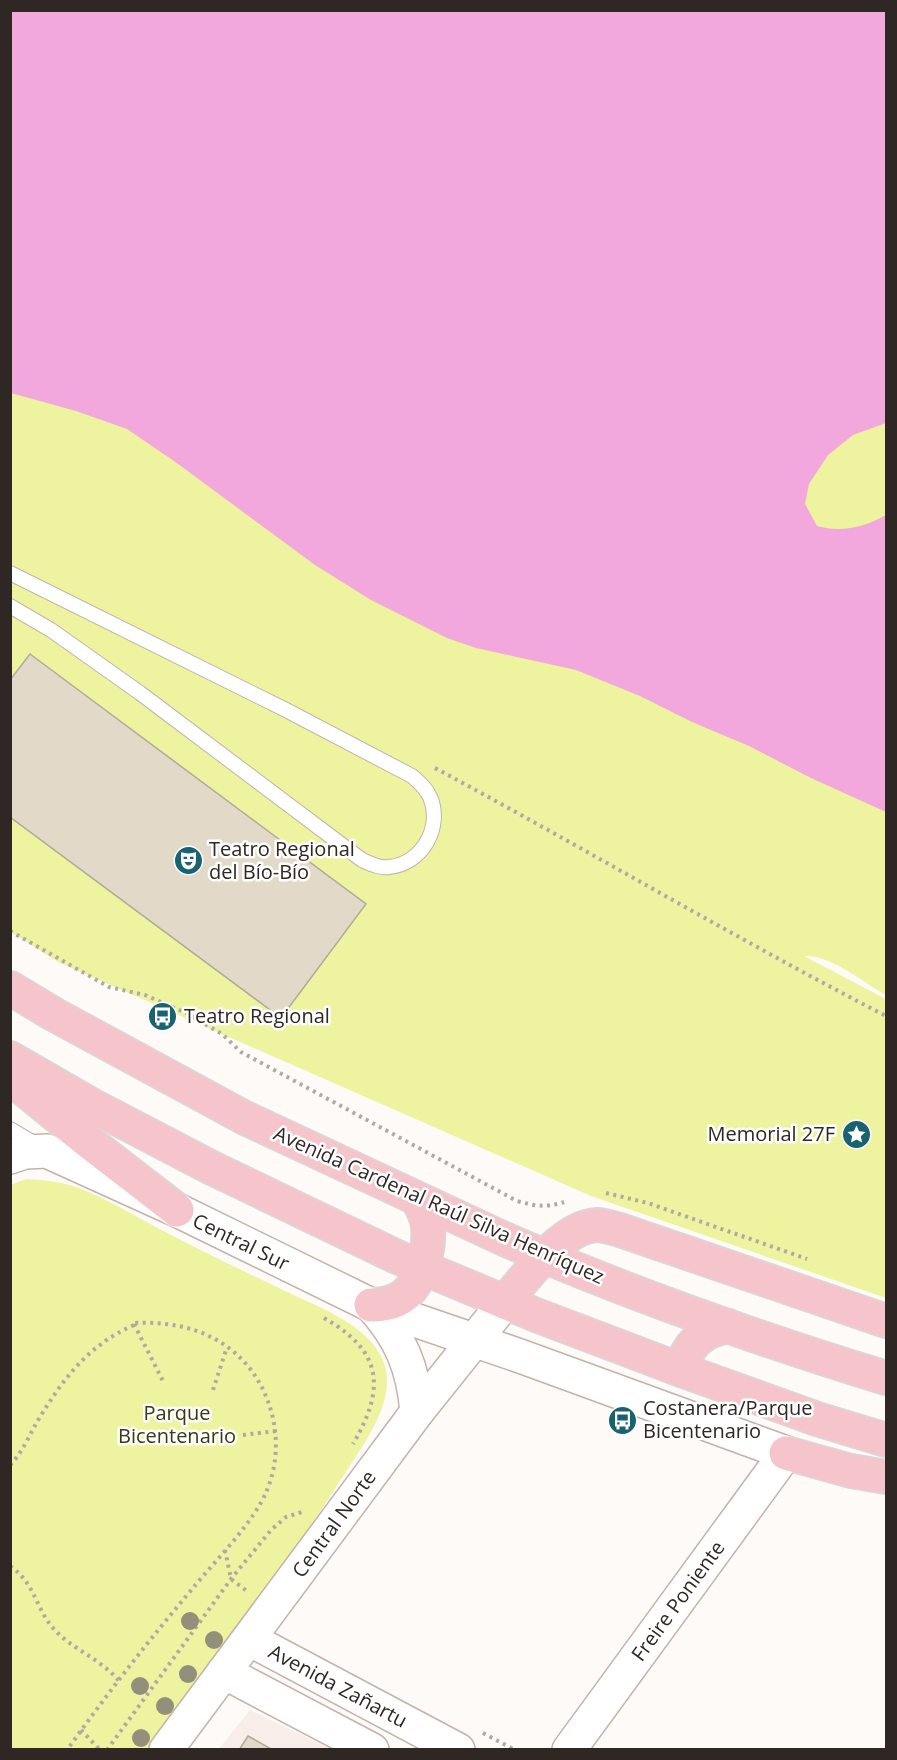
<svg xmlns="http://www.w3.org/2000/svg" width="897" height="1760" font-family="'Open Sans',sans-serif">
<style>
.built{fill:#f8ede8}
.green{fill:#eef39f}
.water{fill:#f2a7dd}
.building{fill:#e3d9c9;stroke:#b3a99a;stroke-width:1.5}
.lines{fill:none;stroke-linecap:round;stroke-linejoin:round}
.service-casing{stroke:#c5b2ab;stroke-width:16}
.tertiary-casing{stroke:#c5b2ab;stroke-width:36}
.primary-casing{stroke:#d9d8d8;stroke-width:36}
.path{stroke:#afaaa8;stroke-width:4;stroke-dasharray:3 4.5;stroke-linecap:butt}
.service{stroke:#fff;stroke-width:14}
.tertiary{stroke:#fff;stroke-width:33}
.primary{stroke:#f6c5cc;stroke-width:33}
.tree{fill:#92907b}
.labels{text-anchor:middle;stroke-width:5;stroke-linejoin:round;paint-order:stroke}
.poi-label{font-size:20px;fill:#2e2724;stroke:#fff;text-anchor:start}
.street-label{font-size:20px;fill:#2e2724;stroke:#fff}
.park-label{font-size:20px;fill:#393a14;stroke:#fff}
</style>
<rect width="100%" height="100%" fill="#fefaf8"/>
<polygon class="built" points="250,1710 331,1749 218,1750"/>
<g class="green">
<path d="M 10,11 L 886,11 L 886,995 C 862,982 832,955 804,956 L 886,999 L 886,1298 L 591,1196 L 58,962 L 11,932 Z"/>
<path d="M 26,1179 C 46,1180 65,1182 84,1190 C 115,1203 143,1221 173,1236 C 209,1255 246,1272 283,1290 C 314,1305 359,1321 378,1351 C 398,1382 381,1416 364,1444 L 243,1630 L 154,1749 L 11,1749 L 10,1185 Z"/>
</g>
<path class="water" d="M 11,10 L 886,11 L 886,423 L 853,435 L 828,455 L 809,484 L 805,504 L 817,526 C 841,533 865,527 886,515 L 886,812 L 811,778 L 749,746 L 692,722 L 640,696 L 576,670 L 476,648 L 447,638 L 371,600 L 315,565 L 174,461 L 127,429 L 76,411 L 11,393 Z"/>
<g class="building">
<polygon points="30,654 366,904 281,1018 10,817 10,680"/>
<polygon points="248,1736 273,1750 239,1750"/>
</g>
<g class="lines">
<defs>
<g id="service">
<path d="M 10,573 L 286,710 L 412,776 C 419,782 426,788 430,797 C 443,827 422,864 389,867 C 379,868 371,864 362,860 L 140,693 L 51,630 L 10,606"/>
<polyline points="10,1129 37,1145"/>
</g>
<g id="tertiary">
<polyline points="10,1157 25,1152 47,1151 177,1210 371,1305 520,1356 786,1453 569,1750"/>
<path d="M 371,1305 C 401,1338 413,1367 417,1412"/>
<polyline points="249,1639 458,1750"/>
<polyline points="224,1672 372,1750"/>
<polyline points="166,1750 417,1412 505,1302"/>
</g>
<g id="primary">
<path d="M 10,988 L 55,1015 L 245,1118 L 502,1238 C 627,1293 756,1338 886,1378"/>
<polyline points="10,1058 95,1107 210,1167 397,1257 536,1315 681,1370 817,1419 886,1440"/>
<polyline points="10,1078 89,1142 177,1210"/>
<path d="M 505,1302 C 524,1279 563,1226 597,1225 C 604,1225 612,1228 620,1230 L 886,1321"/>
<path d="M 371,1305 C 384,1305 396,1303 406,1294 C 422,1280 430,1247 428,1227 C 427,1217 423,1209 418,1200"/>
<path d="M 681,1370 C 687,1344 702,1331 728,1326"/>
<polyline points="786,1453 851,1471 886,1477"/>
</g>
</defs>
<use href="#service" class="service-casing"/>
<use href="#tertiary" class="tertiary-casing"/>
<use href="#primary" class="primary-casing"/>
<g class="path">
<path d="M 435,768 C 586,849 733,937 886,1016"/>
<path d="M 10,931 L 109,987 L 145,995 L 186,1013 L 222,1034 L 241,1052 L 517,1201 C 535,1206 546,1208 564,1202"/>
<polyline points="606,1193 648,1203 807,1259"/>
<path d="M 324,1318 C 384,1352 385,1389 353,1444"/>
<polyline points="134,1324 164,1383"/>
<polyline points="213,1390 227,1347"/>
<polyline points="243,1435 276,1431"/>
<path d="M 10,1465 C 22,1453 29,1436 37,1422 C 62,1380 88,1345 134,1325 L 133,1323 C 177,1321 218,1331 248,1366 C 276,1401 284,1449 267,1490 C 255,1521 215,1561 193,1588 C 149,1640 107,1694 67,1750"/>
<polyline points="225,1550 231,1579 247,1591"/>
<path d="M 10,1566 C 35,1583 35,1607 53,1628 C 71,1649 100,1658 119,1681"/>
<polyline points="81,1730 100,1750"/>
<polyline points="483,1733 515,1750"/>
<polyline points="107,1750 231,1579 271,1530 286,1517 305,1511"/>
</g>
<use href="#service" class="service"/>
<use href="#tertiary" class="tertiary"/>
<use href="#primary" class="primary"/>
</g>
<g class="tree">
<circle cx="190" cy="1621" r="9"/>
<circle cx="214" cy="1640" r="9"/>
<circle cx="188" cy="1674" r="9"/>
<circle cx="140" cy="1686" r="9"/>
<circle cx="165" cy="1706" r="9"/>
<circle cx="141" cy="1738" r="9"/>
</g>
<defs>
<symbol id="theatre-disc" viewBox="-11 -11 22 22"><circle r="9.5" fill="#196370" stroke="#fff"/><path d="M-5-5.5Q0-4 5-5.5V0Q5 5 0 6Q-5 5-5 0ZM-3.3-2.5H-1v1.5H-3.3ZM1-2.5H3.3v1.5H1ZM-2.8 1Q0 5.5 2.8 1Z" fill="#fff"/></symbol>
<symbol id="bus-disc" viewBox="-11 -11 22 22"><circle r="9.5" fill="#196370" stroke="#fff"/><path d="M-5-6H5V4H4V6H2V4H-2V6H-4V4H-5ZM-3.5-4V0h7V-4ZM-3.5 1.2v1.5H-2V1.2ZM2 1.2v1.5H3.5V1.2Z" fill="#fff"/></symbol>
<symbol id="sight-disc" viewBox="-11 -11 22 22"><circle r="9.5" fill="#196370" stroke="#fff"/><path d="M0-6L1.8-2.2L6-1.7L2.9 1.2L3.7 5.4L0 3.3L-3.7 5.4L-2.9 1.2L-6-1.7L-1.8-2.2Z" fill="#fff"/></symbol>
</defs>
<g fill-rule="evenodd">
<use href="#theatre-disc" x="172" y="844" width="33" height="33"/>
<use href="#bus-disc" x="146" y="1000" width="33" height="33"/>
<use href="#sight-disc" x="840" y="1118" width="33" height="33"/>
<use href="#bus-disc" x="606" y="1404" width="33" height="33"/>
</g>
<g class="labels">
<g class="poi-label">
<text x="209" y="856">Teatro Regional<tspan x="209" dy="23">del Bío-Bío</tspan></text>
<text x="184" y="1023">Teatro Regional</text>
<text x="835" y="1141" text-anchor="end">Memorial 27F</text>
<text x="643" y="1415">Costanera/Parque<tspan x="643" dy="23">Bicentenario</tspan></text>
</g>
<g class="street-label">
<text transform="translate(439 1205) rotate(24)" y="7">Avenida Cardenal Raúl Silva Henríquez</text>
<text transform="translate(241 1242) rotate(26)" y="7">Central Sur</text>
<text transform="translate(334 1524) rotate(-54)" y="7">Central Norte</text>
<text transform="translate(678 1601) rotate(-54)" y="7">Freire Poniente</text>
<text transform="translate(338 1686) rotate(28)" y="7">Avenida Zañartu</text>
</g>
<g class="park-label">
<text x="177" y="1420">Parque<tspan x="177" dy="23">Bicentenario</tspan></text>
</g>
</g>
<rect width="897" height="1760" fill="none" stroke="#2e2724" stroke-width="24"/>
</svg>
